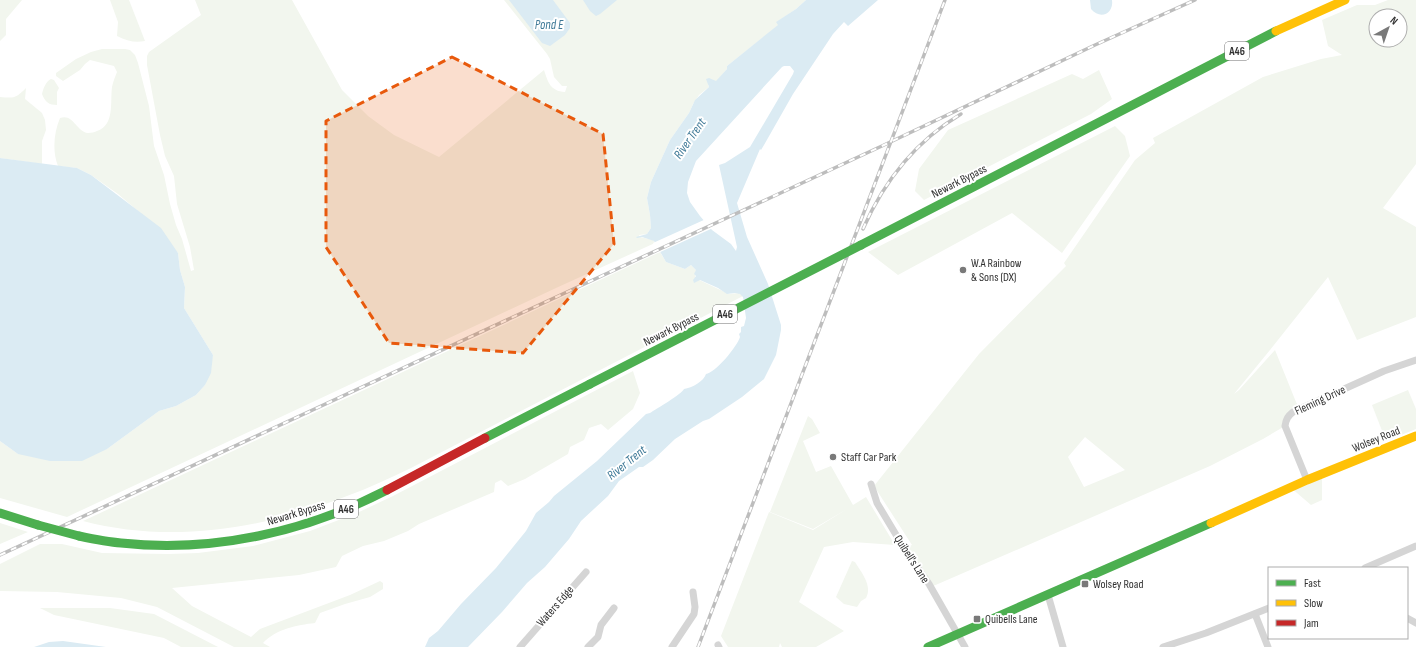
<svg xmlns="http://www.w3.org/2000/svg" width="1416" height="647" font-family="'Sofia Sans Condensed',sans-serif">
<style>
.green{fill:#f2f6ee;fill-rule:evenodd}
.water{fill:#dbebf3;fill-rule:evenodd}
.pier{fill:#fff}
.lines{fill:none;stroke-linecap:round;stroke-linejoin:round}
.street{stroke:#d5d5d5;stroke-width:7}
.fast{stroke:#4caf50;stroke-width:9}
.slow{stroke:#ffc107;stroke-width:9}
.jam{stroke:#c62828;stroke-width:9}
.rail-casing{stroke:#bdbdbd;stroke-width:3.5}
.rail{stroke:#fff;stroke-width:2;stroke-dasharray:6;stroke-linecap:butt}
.fast-bridge{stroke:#4caf50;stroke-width:9}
.marked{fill:#e8590c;fill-opacity:0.2;stroke:#e8590c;stroke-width:3;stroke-dasharray:8 5;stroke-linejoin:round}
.poi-dot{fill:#797979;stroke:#fff;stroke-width:1.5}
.labels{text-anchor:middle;stroke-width:4;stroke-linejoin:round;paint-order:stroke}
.shield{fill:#fff;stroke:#6f6f6f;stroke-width:1}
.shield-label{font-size:11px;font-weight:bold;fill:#313131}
.street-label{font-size:12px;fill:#313131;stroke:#fff}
.poi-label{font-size:12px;fill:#313131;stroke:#fff;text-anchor:start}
.water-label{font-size:13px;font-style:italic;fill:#3d7896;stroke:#fff}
</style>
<rect width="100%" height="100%" fill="#fff"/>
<g class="green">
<polygon points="0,0 22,0 6,19 6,35 0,41"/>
<path d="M 110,0 L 129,0 L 145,41 C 135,43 127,41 117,36 L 118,22 Z"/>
<path d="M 195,0 L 292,0 L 342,90 L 368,116 L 394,135 L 439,157 L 544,70 C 548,82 550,91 565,92 L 567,86 L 562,86 L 554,77 L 550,59 L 547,54 L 504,0 L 806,0 L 796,9 L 777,22 L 779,25 L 727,66 L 727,69 L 716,82 L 709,79 L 708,85 L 709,87 L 699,95 L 693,104 L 689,113 L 670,140 L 651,182 L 647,198 L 650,215 L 651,228 L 647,234 L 639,235 L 640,237 L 653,240 L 655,243 L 556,288 L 67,517 L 0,498 L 0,441 L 18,454 L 107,449 L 159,411 L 176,406 L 196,395 L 205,385 L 213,355 L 184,308 L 185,287 L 180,270 L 178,253 L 138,211 L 118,194 L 91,175 L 77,168 L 58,166 C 52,151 54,132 60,118 C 73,113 76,131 88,133 C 91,133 95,132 97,131 C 115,125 110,102 112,87 C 113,82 115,77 117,72 L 114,66 L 90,60 L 85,64 L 80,70 L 63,81 L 56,76 L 56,73 L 76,59 L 91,52 L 102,49 L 125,49 L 130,50 L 135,55 L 138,63 L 149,106 L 154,146 L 164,175 L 170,204 L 176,225 L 182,239 L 191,271 L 194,270 L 190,247 L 177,204 L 174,176 L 165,156 L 160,135 L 147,65 L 147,56 L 149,52 L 201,15 Z"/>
<path d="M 1388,0 L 1416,0 L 1416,164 L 1383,208 L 1416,227 L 1416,317 L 1357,340 L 1328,277 L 1270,350 L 1234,394 L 1239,390 L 1275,350 L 1296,402 L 1300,409 L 1293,412 L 1285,426 L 1263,439 L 1210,466 L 931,587 L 904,548 L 912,545 L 874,486 L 979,354 L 1066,266 L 1064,263 L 1135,160 L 1155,143 L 1153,138 L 1263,77 L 1321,59 L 1342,55 L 1328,46 L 1322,20 L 1357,5 L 1375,5 ZM 1376,16 L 1400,16 L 1400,40 L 1376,40 ZM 1085,437 L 1125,470 L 1084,487 L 1068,457 Z"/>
<polygon points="1099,70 1112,99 1091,114 924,200 915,191 919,169 948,130 1072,74 1083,79"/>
<path d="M 51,79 L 54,80 L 59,88 L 57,92 L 57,105 C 49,105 45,102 42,94 C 43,89 46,81 51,79 Z"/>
<path d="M 26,88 L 25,99 L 42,113 L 45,120 L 46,130 L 42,141 L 42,164 L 0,158 L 0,97 C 14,98 15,99 26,88 Z"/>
<polygon points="1115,126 1125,136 1130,156 1062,253 1012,213 898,275 868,252"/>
<path d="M 660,252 L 666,262 L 685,269 L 691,265 L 696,270 L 695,278 L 729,294 L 739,293 L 743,296 L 411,468 C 390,478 369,488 347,496 C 264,529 170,544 83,521 Z"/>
<path d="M 633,371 L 640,393 L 633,409 L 608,430 L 601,424 L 589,428 L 584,440 L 570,447 L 568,454 L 525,479 L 508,486 L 501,480 L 495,483 L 494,492 L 419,524 L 408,531 L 384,541 L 363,546 L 342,556 L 336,567 L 299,575 L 172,588 L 192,606 L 251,637 L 260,629 L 350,595 L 380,581 L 383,583 L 383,589 L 370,597 L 345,604 L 320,613 L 315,623 C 297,625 276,629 263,643 L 270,647 L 234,647 L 157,607 L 121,598 L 57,592 L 0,591 L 0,564 L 40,544 L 62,544 L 102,553 L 169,554 L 198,553 L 253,546 L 310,531 L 357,513 L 393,496 Z"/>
<polygon points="1408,390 1416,409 1416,429 1386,441 1372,405"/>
<polygon points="808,416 812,419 820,433 803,441 816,472 831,466 853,505 866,497 895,545 853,542 824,547 799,602 844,631 816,647 782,647 780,643 779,647 728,647 721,636 769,512 813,530 847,509 813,529 770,512"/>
<polygon points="1322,473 1322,500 1311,505 1290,487"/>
<polygon points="0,523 28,532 0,544"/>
<path d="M 852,561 L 855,562 C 861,572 873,586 866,598 L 861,601 L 857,607 L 844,604 L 836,597 Z"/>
<polygon points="40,608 110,608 154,614 218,647 181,647 164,638 54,615"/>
</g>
<g class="water">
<polygon points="509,0 553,0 570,23 570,28 565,35 550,46 542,43"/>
<polygon points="583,0 617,0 600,14 596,16 590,11"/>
<path d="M 806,0 L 878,0 L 848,26 L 844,22 L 833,34 L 793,94 L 764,145 L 761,150 L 760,149 L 737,203 L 747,237 L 768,284 L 781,325 L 781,330 L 776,355 L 764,379 L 742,397 L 709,419 L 703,421 L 675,439 L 653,460 L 643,467 L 639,467 L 619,481 L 608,496 L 581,521 L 569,539 L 545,567 L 527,583 L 502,612 L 468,647 L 425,647 L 429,638 L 438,631 L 461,604 L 496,568 L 526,531 L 536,513 L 549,502 L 554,496 L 597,461 L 646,414 L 650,413 C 656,409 682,394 684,389 C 692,388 704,381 706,374 C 715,373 737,347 740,337 L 739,334 L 741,332 L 741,327 L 744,326 L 746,318 L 743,297 L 740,294 L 735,293 L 727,294 L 718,288 L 700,280 L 694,283 L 693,280 L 696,276 L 694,274 L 696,270 L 691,265 L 685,269 L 666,262 L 654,241 L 642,237 L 637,238 L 636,237 L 647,234 L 651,228 L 650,215 L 647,198 L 651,182 L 670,140 L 689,113 L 695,100 L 709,87 L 706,79 L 709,78 L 716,81 L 727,69 L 727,66 L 778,25 L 776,22 L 796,9 ZM 784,66 L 790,66 L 794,71 L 793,74 L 750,147 L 725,163 L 719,165 L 737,247 L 736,251 L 731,244 L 712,230 L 700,216 L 690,202 L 687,193 L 688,182 L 696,161 L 782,67 Z"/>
<path d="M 1090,0 L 1112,0 C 1114,14 1100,20 1091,9 Z"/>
<polygon points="0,158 77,168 91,175 161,228 178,253 180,270 185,287 184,308 213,355 211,373 205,385 196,395 176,406 159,411 107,449 82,461 50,461 18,454 0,441"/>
<polygon points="63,641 106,647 34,647 49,642"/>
</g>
<polygon class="pier" points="706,219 713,228 658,253 653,243"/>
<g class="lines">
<g class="street">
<path d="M 1307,480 L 1285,426 C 1286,419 1288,416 1293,412 L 1384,371 L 1416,360"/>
<polyline points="871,484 877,503 904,548 929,584 965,647"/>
<polyline points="1365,568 1416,546"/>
<polyline points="1048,595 1063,647"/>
<polyline points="1255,614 1268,647"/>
<polyline points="1407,618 1416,623"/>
<polyline points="718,645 719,647"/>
<polyline points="520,647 586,572"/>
<polyline points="588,647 598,637 601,625 614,608"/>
<polyline points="672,647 694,614 695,607 693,592"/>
<polyline points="1163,647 1206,633 1269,608"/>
</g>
<g class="fast">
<polyline points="861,245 1276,31"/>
<polyline points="485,438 590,384"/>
<polyline points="0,513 38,525"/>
<path d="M 79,536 C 93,539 107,542 121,543 C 213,553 306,532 387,490"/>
<polyline points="928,647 1211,523"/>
</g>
<g class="slow">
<polyline points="1276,31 1345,0"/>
<polyline points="1211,523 1307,480 1416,436"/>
</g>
<polyline class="jam" points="387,490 485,438"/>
<defs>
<g id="rail">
<path d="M 863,229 C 884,181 916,141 961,114"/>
<polyline points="0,555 884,145 1095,45 1195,0"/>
<polyline points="698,647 945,0"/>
</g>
</defs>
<use href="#rail" class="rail-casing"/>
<use href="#rail" class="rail"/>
<g class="fast-bridge">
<polyline points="590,384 861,245"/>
<polyline points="38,525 79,536"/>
</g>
</g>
<path class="marked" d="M 452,57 L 603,134 L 614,244 L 523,353 L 389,343 L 326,247 L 326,121 Z"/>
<g class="poi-dot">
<circle cx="963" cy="270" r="4"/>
<circle cx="833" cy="457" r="4"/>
<rect x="1081" y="580" width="8" height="8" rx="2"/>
<rect x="973" y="615" width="8" height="8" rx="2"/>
</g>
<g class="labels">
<g class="shield">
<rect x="1225" y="42" width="24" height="18" rx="3"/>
<rect x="713" y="305" width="24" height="18" rx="3"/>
<rect x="334" y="500" width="24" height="18" rx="3"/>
</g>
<g class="shield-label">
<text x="1237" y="55">A46</text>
<text x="725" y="318">A46</text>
<text x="346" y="513">A46</text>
</g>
<g class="street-label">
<text transform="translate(959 181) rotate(-27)" y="4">Newark Bypass</text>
<text transform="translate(671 329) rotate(-27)" y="4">Newark Bypass</text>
<text transform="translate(1320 400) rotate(-25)" y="4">Fleming Drive</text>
<text transform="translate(1376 439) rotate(-22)" y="4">Wolsey Road</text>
<text transform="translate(296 513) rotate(-17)" y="4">Newark Bypass</text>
<text transform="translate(912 559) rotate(57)" y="4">Quibell's Lane</text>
<text transform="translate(555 606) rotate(-49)" y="4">Waters Edge</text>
</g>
<g class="poi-label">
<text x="971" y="267">W.A Rainbow<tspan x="971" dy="14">&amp; Sons (DX)</tspan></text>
<text x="841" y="461">Staff Car Park</text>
<text x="1093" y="588">Wolsey Road</text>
<text x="985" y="623">Quibells Lane</text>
</g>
<g class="water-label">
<text x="549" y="29">Pond E</text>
<text transform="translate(689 138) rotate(-55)" y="5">River Trent</text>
<text transform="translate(626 462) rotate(-39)" y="5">River Trent</text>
</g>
</g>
<rect x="1268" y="567" width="140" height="72" fill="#ffffff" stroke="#adadad"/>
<rect x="1276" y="580" width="20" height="6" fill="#4caf50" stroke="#adadad"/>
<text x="1304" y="587" font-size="12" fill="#313131">Fast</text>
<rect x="1276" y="600" width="20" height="6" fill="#ffc107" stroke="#adadad"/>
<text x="1304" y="607" font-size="12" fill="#313131">Slow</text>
<rect x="1276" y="620" width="20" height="6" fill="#c62828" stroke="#adadad"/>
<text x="1304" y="627" font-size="12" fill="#313131">Jam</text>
<g transform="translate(1388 28) rotate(40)"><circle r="19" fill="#ffffff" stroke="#adadad"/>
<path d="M0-3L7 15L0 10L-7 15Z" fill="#797979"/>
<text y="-6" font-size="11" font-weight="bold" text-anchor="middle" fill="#313131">N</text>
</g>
</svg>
